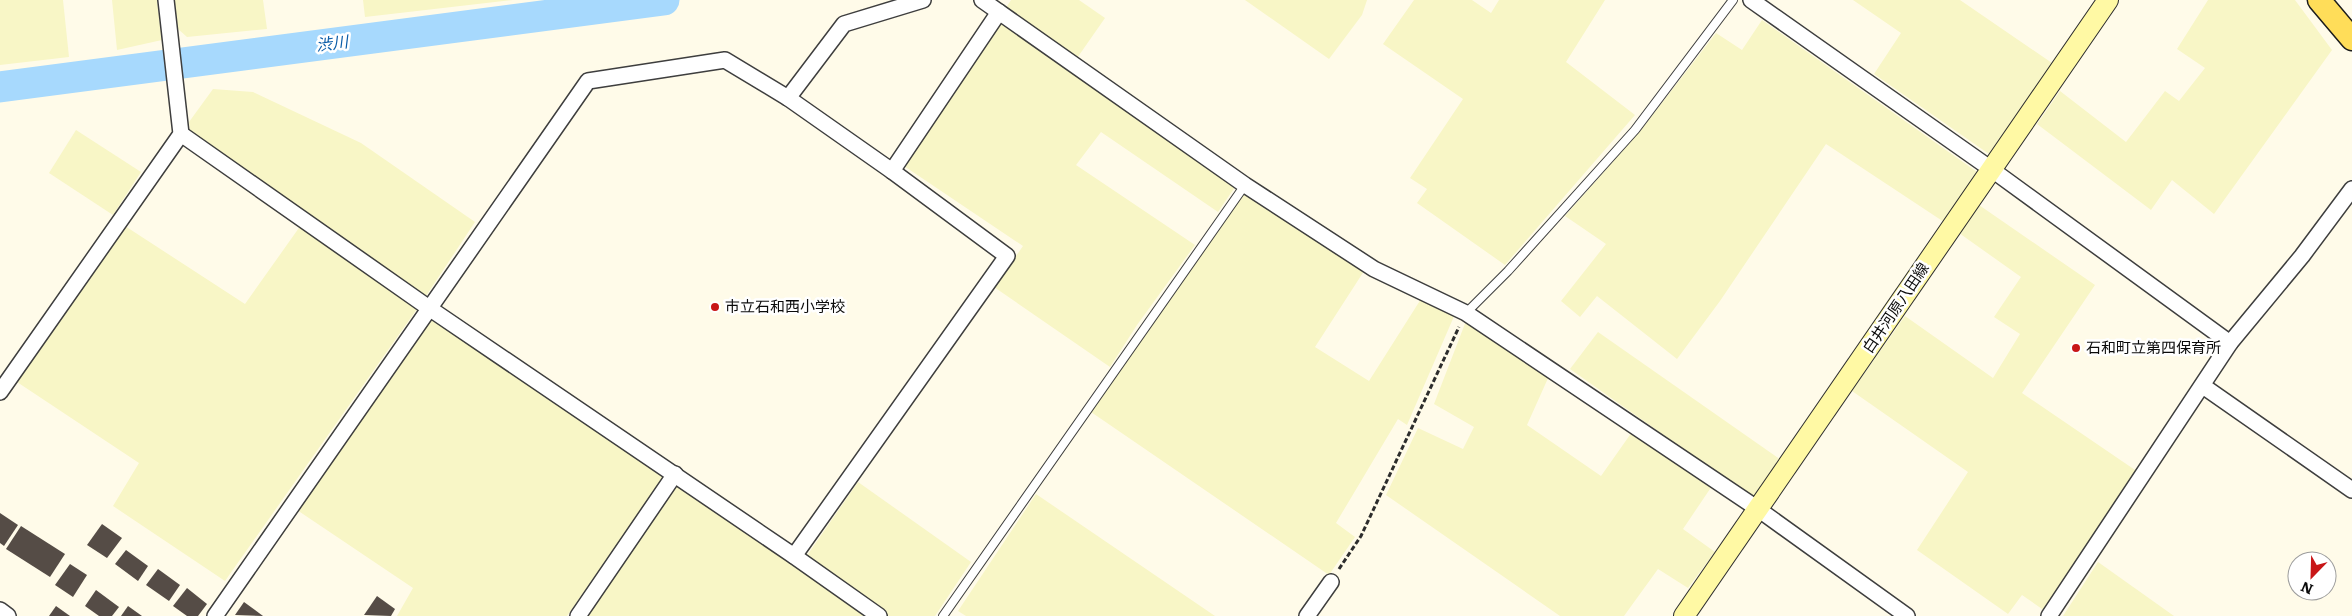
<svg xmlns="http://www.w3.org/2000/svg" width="2352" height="616" font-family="Literata,'Noto Sans JP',serif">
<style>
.farmland{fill:#f8f6c6}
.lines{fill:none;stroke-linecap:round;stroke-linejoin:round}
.river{stroke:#a7d9fd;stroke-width:31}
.building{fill:#554c46}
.lane-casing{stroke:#3e3e3e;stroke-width:10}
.street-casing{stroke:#3e3e3e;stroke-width:18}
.secondary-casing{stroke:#2d2d2d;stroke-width:22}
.primary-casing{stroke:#1c1c1c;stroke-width:25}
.path{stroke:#2d2d2d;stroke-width:3;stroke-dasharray:5 2.5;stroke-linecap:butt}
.lane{stroke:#fff;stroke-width:8}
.street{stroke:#fff;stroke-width:15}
.secondary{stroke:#fff9a4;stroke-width:20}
.primary{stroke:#ffdd59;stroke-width:22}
.poi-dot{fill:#c81617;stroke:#fff;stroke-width:2}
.labels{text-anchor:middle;stroke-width:5;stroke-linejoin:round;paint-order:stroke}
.poi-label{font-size:15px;fill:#0b0b0b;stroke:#fff;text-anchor:start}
.street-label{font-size:15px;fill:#0b0b0b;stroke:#fff}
.water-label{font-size:16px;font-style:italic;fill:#095ca8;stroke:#fff}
</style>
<rect width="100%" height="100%" fill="#fffbe9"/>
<g class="farmland">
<polygon points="0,0 63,0 69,57 0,65"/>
<polygon points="112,0 157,0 162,40 117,50"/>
<polygon points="173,0 263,0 267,29 187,37 177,28"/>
<polygon points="363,0 513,0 365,17"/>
<polygon points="1011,0 1079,0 1105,18 1075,61 1004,11"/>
<polygon points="1245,0 1367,0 1362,15 1329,59"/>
<polygon points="1414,0 1472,0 1491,13 1499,0 1605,0 1566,62 1635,115 1505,265 1417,203 1427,189 1410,178 1463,99 1383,44"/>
<polygon points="1853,0 1960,0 2052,63 1989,154 1874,74 1901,33"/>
<polygon points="2208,0 2295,0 2332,50 2214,214 2172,180 2151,210 2037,124 2060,91 2126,142 2165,91 2179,101 2205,68 2177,49"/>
<polygon points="1762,20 1977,172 1944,222 1826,144 1720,301 1677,359 1597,296 1580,317 1561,301 1606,244 1565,216 1641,130 1716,33 1742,50"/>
<polygon points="1002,22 1235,187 1218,212 1101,132 1076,165 1195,245 1137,325 1110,367 994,287 1023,246 904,166"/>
<polygon points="213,89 253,92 361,143 475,222 426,296 191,135 189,122"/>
<polygon points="76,130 141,172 113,215 49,173"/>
<polygon points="1241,190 1300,231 1366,268 1315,347 1369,381 1421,299 1455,314 1407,425 1398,419 1336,523 1355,537 1329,575 1091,412"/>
<polygon points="1979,205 2095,285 2022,393 2138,472 2045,611 2022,595 2008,614 1917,550 1968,472 1852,391 1905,316 1993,378 2020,334 1994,317 2021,277 1959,233"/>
<polygon points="301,225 417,309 225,581 113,506 139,463 17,382 125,226 245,304"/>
<polygon points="431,316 664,476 567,616 397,616 413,588 297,510"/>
<polygon points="1466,321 1549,376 1527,425 1601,476 1632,432 1712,486 1683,529 1715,552 1688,588 1658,569 1624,616 1560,616 1386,495 1418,428 1463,449 1474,427 1434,404"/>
<polygon points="1598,332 1781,460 1753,498 1570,369"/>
<polygon points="858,482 971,562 935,616 889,616 806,557"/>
<polygon points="674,484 797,567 866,616 585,616"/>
<polygon points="1036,494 1215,616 966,616 958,611"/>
<polygon points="2098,562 2174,616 2063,616"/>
</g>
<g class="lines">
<polyline class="river" points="0,87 664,0"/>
</g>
<g class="building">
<polygon points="0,513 18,525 4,546 0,543"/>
<polygon points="102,524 122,538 107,558 87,545"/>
<polygon points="21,526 65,554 50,577 6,549"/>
<polygon points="126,550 148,566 138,581 115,564"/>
<polygon points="70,564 87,575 73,597 55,585"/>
<polygon points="158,569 180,585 169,601 146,585"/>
<polygon points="187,588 207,604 198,616 187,616 173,606"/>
<polygon points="96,590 119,607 112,616 99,616 85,606"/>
<polygon points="377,596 395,609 391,616 364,615"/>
<polygon points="244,602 263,616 235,615"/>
<polygon points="56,606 70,616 49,616"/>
<polygon points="128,606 142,616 121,616"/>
</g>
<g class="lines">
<defs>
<g id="lane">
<polyline points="1466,313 1508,271 1635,130 1733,0"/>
<polyline points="943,616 1245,185"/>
</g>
<g id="street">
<polyline points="982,0 1245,185 1374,269 1466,313 1758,509 1907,616"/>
<polyline points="1751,0 1991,169 2230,343"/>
<polyline points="788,98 844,24 923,0"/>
<polyline points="181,134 429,308 794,556 879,616"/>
<polyline points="892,171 999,12"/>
<polyline points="2203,386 2352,490"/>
<polyline points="0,392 181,134 166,0"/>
<polyline points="0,610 8,616"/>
<polyline points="215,616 588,81 725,60 788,98 892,171 1007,256 794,556"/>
<polyline points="578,616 675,474"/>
<polyline points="1307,616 1331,582"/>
<polyline points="2049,616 2230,343 2302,256 2352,189"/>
</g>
<polyline id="secondary" points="1684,616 2108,0"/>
<polyline id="primary" points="2319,0 2352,39"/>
</defs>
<use href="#lane" class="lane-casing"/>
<use href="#street" class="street-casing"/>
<use href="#secondary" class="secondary-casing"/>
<use href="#primary" class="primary-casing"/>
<polyline class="path" points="1339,569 1361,536 1459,327"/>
<use href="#lane" class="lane"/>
<use href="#street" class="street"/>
<use href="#secondary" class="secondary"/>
<use href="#primary" class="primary"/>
</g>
<g class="poi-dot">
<circle cx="715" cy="307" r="5"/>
<circle cx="2076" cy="348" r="5"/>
</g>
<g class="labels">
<g class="poi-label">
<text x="725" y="312">市立石和西小学校</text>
<text x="2086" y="353">石和町立第四保育所</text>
</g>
<g class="street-label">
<text transform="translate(1896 308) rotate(-56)" y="5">白井河原八田線</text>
</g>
<g class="water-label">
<text transform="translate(332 43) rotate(-7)" y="6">渋川</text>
</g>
</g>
<g transform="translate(2312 576) rotate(203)"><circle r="24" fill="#ffffff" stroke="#9d9d9d"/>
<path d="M0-4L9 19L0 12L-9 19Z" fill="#c81617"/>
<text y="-8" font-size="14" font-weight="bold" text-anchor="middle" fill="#0b0b0b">N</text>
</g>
</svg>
